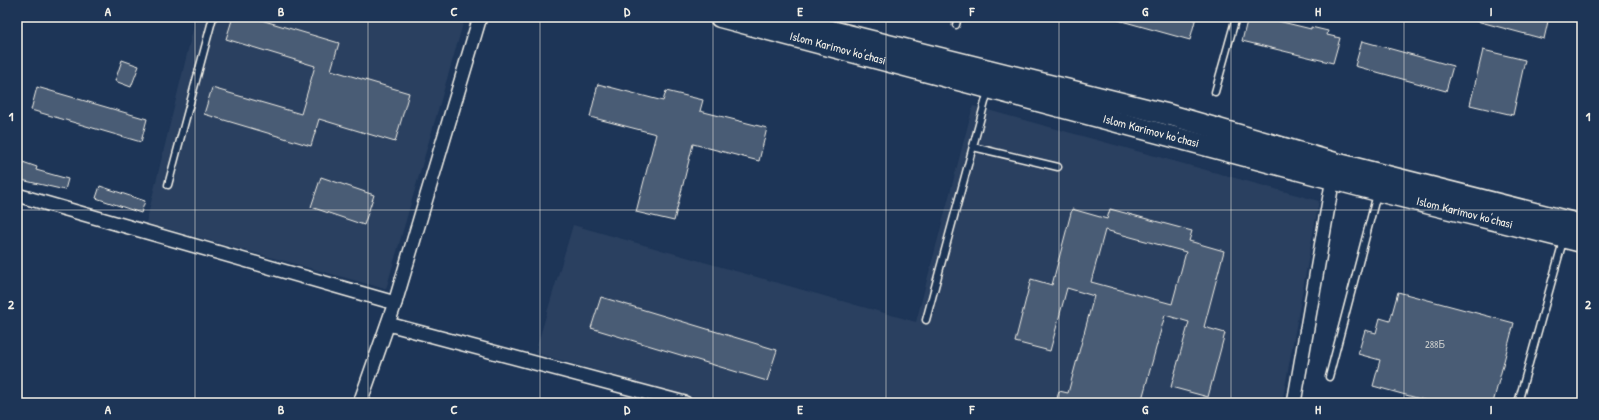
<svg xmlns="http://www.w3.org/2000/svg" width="1599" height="420" font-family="'Patrick Hand',sans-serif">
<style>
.built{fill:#2a4060}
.building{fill:#485b74;stroke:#f4f1e8;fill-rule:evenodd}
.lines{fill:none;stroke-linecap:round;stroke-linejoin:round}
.service-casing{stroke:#f4f1e8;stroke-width:9}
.minor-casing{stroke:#f4f1e8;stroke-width:16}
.primary-casing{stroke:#f4f1e8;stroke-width:23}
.service{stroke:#1d3557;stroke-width:6}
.minor{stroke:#1d3557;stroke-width:13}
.primary{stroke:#1d3557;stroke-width:20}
.grid{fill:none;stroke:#f4f1e8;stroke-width:1;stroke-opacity:0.55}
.labels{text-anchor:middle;stroke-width:3;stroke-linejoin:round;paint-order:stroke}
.number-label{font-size:10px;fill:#c9cccb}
.street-label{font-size:12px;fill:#f4f1e8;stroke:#1d3557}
.neatline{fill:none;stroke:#f4f1e8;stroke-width:1.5}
.grid-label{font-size:13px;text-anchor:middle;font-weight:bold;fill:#f4f1e8}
</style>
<rect width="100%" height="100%" fill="#1d3557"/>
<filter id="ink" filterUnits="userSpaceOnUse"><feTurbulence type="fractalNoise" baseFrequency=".025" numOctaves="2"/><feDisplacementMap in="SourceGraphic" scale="8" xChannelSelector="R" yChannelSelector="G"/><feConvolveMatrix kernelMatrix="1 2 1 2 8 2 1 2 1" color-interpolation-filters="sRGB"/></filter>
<g filter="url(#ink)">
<g class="built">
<polygon points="196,17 465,17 386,289 146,223"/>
<polygon points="973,106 1319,201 1282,403 711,403 535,353 573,225 916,322"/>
</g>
<g class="building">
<polygon points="233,17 251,17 339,43 331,70 409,93 395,142 319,119 311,146 204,114 212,88 301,114 315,66 226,39"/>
<polygon points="1118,17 1196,17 1190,40 1118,20"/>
<polygon points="1248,17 1279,17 1278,21 1311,29 1311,27 1328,31 1327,35 1340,38 1333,63 1242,41"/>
<polygon points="1473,17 1549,17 1544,39 1473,20"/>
<polygon points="1362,41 1453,66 1446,91 1355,66"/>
<polygon points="1483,50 1525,60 1513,115 1470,105"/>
<polygon points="122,60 139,66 131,87 115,81"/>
<polygon points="598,84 663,101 666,91 703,100 700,111 767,128 759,161 693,144 674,221 636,212 656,134 590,117"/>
<polygon points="37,87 147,119 141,142 31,110"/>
<polygon points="17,160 37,167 36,170 68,179 65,190 17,179"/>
<polygon points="321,177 374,195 364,225 311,207"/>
<polygon points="100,186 145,201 141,213 96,198"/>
<path d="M 1072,209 L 1107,219 L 1110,209 L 1192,231 L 1189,241 L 1224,251 L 1204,327 L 1225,333 L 1208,397 L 1171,387 L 1189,322 L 1165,315 L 1141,403 L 1056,403 L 1059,391 L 1068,393 L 1094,296 L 1067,288 L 1050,351 L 1015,342 L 1031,279 L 1052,285 ZM 1105,230 L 1186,252 L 1172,304 L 1091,282 Z"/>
<polygon points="1398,292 1514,323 1493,403 1435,403 1373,386 1380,360 1358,354 1365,330 1376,333 1380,318 1390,321"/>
<polygon points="601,297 777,350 767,381 591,328"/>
</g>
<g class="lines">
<defs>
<g id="service">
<polyline points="956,25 958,17"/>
<polyline points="1215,92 1236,17"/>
<polyline points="973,147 1058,167"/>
<polyline points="168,185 213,17"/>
<polyline points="926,320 988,91"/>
<polyline points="1329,377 1377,194"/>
<polyline points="1518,403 1563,241"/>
</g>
<g id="minor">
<polyline points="17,195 395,303"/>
<polyline points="388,324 685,403"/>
<polyline points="360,403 395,303 480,17"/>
<polyline points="1294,403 1333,178"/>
</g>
<g id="primary">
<path id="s1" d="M 720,17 L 1378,191 L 1582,242"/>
<polyline points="775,17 1170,115 1339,164 1582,225"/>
</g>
</defs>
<use href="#service" class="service-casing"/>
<use href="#minor" class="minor-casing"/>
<use href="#primary" class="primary-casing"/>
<use href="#service" class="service"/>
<use href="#minor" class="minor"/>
<use href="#primary" class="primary"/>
</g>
</g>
<path class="grid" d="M 195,17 L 195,403M 368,17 L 368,403M 540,17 L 540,403M 713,17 L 713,403M 886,17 L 886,403M 1059,17 L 1059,403M 1231,17 L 1231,403M 1404,17 L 1404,403M 17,210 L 1582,210"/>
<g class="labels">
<g class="number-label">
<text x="1435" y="348">288Б</text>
</g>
<g class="street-label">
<text dy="4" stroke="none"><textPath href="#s1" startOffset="122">Islom Karimov ko'chasi</textPath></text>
<text dy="4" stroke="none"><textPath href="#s1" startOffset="446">Islom Karimov ko'chasi</textPath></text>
<text dy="4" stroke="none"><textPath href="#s1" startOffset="770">Islom Karimov ko'chasi</textPath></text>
</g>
</g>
<rect width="1599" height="420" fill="none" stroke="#1d3557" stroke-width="44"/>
<rect x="22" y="22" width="1555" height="376" class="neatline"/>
<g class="grid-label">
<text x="108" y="16">A</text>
<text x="281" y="16">B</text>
<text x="454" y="16">C</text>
<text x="627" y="16">D</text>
<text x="800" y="16">E</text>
<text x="972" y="16">F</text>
<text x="1145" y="16">G</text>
<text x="1318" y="16">H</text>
<text x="1491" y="16">I</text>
<text x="11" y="121">1</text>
<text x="1588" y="121">1</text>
<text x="11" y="309">2</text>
<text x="1588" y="309">2</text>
<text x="108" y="414">A</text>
<text x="281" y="414">B</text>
<text x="454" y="414">C</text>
<text x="627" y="414">D</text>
<text x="800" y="414">E</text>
<text x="972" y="414">F</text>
<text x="1145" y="414">G</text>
<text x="1318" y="414">H</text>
<text x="1491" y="414">I</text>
</g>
</svg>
